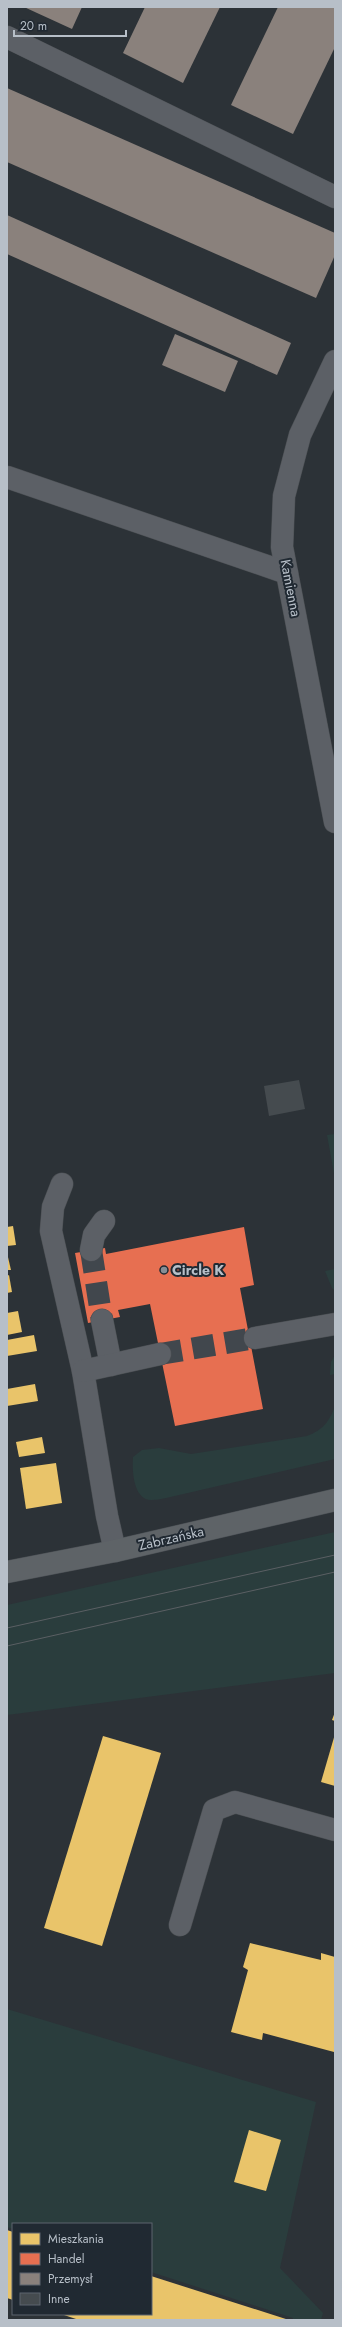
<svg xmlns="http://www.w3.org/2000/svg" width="342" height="2327" font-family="Jost,sans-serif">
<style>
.green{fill:#2a3d3d}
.homes{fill:#e9c46a}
.shops{fill:#e76f51}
.industry{fill:#8a817c}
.building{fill:#454b4f}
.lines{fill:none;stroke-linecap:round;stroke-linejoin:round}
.minor-tunnel{stroke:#41474d;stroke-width:22;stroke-dasharray:22 11;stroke-linecap:butt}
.minor-casing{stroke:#4a4e52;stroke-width:23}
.major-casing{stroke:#4a4f54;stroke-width:23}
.minor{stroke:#5c6066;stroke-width:22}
.major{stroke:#5e6367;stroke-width:22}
.tram{stroke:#5a5f63;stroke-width:1}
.poi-dot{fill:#868e95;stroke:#202932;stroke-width:1.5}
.labels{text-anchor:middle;stroke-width:4;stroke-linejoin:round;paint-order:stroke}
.street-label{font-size:14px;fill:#b7bfc8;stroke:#202932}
.poi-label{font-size:14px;font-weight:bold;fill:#b7bfc8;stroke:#202932;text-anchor:start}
</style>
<rect width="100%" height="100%" fill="#2c3237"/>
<g class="green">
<polygon points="335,1134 335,1179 327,1135"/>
<polygon points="335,1269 335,1291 332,1288 325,1271"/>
<polygon points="335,1355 335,1374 330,1375 331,1362"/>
<path d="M 335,1406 L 335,1459 L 166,1498 C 161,1499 156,1500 151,1500 C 133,1499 132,1470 133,1457 L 142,1450 L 159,1448 L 191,1454 L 307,1436 C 323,1430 329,1422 335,1406 Z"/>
<polygon points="335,1532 335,1673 7,1715 7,1605"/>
<polygon points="7,2009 316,2102 280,2268 323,2313 321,2320 293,2320 293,2318 151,2272 151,2224 13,2224 13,2229 7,2227"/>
</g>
<g class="homes">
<polygon points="13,1226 16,1245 7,1246 7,1227"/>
<polygon points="7,1253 11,1270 7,1270"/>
<polygon points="9,1275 12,1292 7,1293 7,1276"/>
<polygon points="18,1311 22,1332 7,1335 7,1313"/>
<polygon points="34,1335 37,1351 7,1356 7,1340"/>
<polygon points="35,1384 38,1401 7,1406 7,1389"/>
<polygon points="42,1437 45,1453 19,1457 16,1442"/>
<polygon points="56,1463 62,1503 26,1509 20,1468"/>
<polygon points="335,1712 335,1721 332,1720"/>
<polygon points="335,1734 335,1786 321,1782"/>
<polygon points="103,1736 161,1753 102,1946 44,1928"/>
<polygon points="250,1943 321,1960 321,1953 335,1957 334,2052 263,2033 262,2040 231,2032 248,1970 243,1967"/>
<polygon points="249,2130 281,2140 266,2191 234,2182"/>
<polygon points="7,2230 13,2232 13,2300 7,2298"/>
<polygon points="151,2276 289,2320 79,2320 61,2314 151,2314"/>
</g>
<polygon class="shops" points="244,1227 254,1285 240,1288 263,1409 175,1426 150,1304 118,1310 120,1317 88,1323 75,1253 105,1248 106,1254"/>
<g class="industry">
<polygon points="24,7 82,7 72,29"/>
<polygon points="145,7 220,7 183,83 123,53"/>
<polygon points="278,7 335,7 335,47 293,134 231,105"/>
<polygon points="7,88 335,233 335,255 316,298 7,162"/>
<polygon points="7,215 291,343 277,375 7,254"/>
<polygon points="175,334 238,361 225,392 162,365"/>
</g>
<polygon class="building" points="299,1080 305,1109 269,1116 264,1086"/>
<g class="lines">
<g class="minor-tunnel">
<polyline points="91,1250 102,1320"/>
<polyline points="160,1354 255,1338"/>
</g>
<defs>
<g id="minor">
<polyline points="7,37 335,197"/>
<polyline points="335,361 300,435 284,496 282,547 335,822"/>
<polyline points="7,477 287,573"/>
<polyline points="62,1184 53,1207 51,1231 83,1371 107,1516 115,1551"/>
<polyline points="91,1250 94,1235 104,1221"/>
<polyline points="102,1320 111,1365"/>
<polyline points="255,1338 335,1324"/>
<polyline points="83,1371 160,1354"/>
<polyline points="180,1925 214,1810 235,1802 335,1830"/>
</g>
<polyline id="major" points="7,1572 115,1551 335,1500"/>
</defs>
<use href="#minor" class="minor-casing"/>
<use href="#major" class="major-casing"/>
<use href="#minor" class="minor"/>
<use href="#major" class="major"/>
<g class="tram">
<polyline points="7,1628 335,1555"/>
<polyline points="7,1646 335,1572"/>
</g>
</g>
<circle class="poi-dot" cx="164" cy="1270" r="4"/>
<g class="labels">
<g class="street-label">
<text transform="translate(291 588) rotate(79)" y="5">Kamienna</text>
<text transform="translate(171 1538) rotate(-13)" y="5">Zabrzańska</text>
</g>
<g class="poi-label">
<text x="172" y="1275">Circle K</text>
</g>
</g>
<rect width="342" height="2327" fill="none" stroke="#b7bfc8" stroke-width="16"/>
<rect x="12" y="2223" width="140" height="92" fill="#202932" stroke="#5c656e"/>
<rect x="20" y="2233" width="20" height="12" fill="#e9c46a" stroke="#5c656e"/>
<text x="48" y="2243" font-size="12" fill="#b7bfc8">Mieszkania</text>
<rect x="20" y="2253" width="20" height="12" fill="#e76f51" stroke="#5c656e"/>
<text x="48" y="2263" font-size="12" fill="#b7bfc8">Handel</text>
<rect x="20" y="2273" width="20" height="12" fill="#8a817c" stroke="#5c656e"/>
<text x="48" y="2283" font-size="12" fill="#b7bfc8">Przemysł</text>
<rect x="20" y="2293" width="20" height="12" fill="#454b4f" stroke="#5c656e"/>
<text x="48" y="2303" font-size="12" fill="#b7bfc8">Inne</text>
<path d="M14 30v6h112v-6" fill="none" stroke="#b7bfc8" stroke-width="2"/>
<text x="20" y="30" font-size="12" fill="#b7bfc8" stroke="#202932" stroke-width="3" paint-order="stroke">20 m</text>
</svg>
